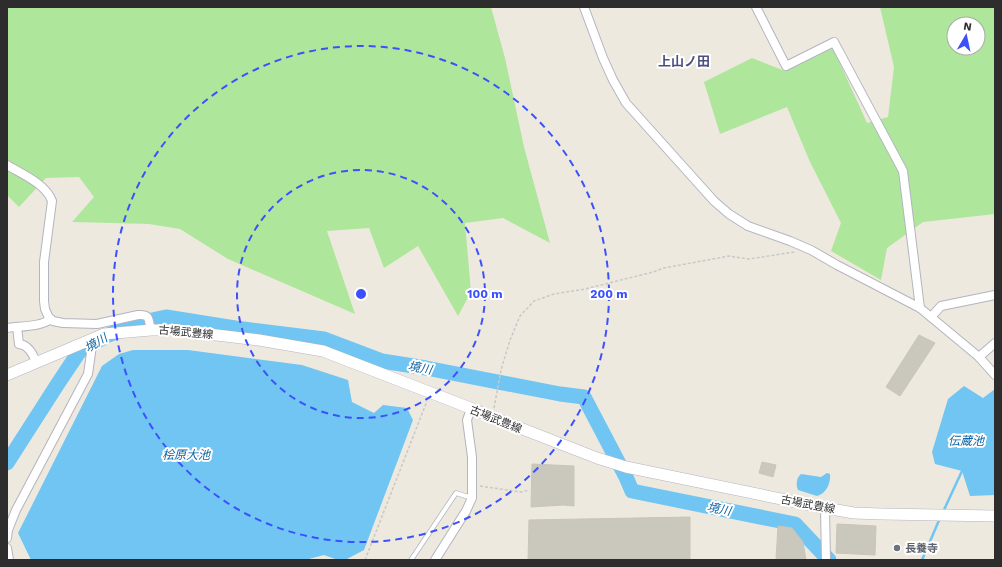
<svg xmlns="http://www.w3.org/2000/svg" width="1002" height="567" font-family="'Work Sans','Noto Sans JP',sans-serif">
<style>
.green{fill:#aee69b;fill-rule:evenodd}
.water{fill:#70c5f2}
.lines{fill:none;stroke-linecap:round;stroke-linejoin:round}
.stream{stroke:#70c5f2;stroke-width:2.5}
.river{stroke:#70c5f2;stroke-width:15}
.building{fill:#cac7bd;stroke:#cac5b8}
.lane-casing{stroke:#b3b4c0;stroke-width:5.5}
.street-casing{stroke:#b3b4c0;stroke-width:10}
.secondary-casing{stroke:#b3b4c0;stroke-width:12}
.path{stroke:#c8c8c8;stroke-width:1.5;stroke-dasharray:3 2;stroke-linecap:butt}
.lane{stroke:#fff;stroke-width:4}
.street{stroke:#fff;stroke-width:8}
.secondary{stroke:#fff;stroke-width:11}
.ring{fill:none;stroke:#3c51fe;stroke-width:2;stroke-dasharray:7 5}
.worship-dot{fill:#6b7280;stroke:#fff;stroke-width:1.5}
.labels{text-anchor:middle;stroke-width:4;stroke-linejoin:round;paint-order:stroke}
.street-label{font-size:11px;fill:#2d2d2d;stroke:#fff}
.worship-label{font-size:11px;font-weight:bold;fill:#5b616d;stroke:#fff;text-anchor:start}
.water-label{font-size:12px;font-style:italic;fill:#0a62a3;stroke:#fff}
.quarter-label{font-size:13px;font-weight:bold;fill:#4b507f;stroke:#fff}
.centre{fill:#3c51fe;stroke:#fff;stroke-width:2}
.ring-label{font-size:12px;text-anchor:middle;font-weight:bold;fill:#3c51fe;stroke:#fff;stroke-width:4;stroke-linejoin:round;paint-order:stroke}
</style>
<rect width="100%" height="100%" fill="#eee9df"/>
<g class="green">
<polygon points="7,7 491,7 505,58 524,147 550,243 503,218 465,223 471,292 458,316 418,246 384,268 369,228 327,231 355,314 228,259 180,229 149,224 72,222 94,197 79,177 46,178 19,207 7,195"/>
<path d="M 880,7 L 995,7 L 995,214 L 923,222 L 887,248 L 881,280 L 831,251 L 841,223 L 810,162 L 787,107 L 720,134 L 704,82 L 752,58 L 785,71 L 833,48 L 867,123 L 888,117 L 894,67 ZM 954,24 L 978,24 L 978,48 L 954,48 Z"/>
</g>
<g class="water">
<polygon points="133,350 188,350 302,365 348,380 352,402 374,413 383,405 407,408 413,420 364,550 345,560 338,560 324,555 305,560 31,560 18,533 102,366 119,354"/>
<polygon points="964,386 983,398 995,389 995,495 970,496 962,471 935,464 932,452 948,399"/>
<path d="M 827,473 L 830,474 C 831,483 826,494 817,496 L 798,490 C 796,485 796,478 801,474 L 821,477 Z"/>
</g>
<g class="lines">
<g class="stream">
<polyline points="943,512 962,471"/>
<polyline points="922,560 940,518"/>
</g>
<polyline class="river" points="7,463 57,385 79,352 106,336 138,323 166,317 235,328 324,339 382,361 426,368 560,394 584,397 626,477 632,491 795,524 829,560"/>
</g>
<g class="building">
<polygon points="919,335 935,343 900,396 886,387"/>
<polygon points="762,462 776,465 773,477 759,473"/>
<polygon points="532,464 574,466 574,506 563,505 531,507"/>
<polygon points="690,517 690,560 528,560 529,520"/>
<polygon points="837,524 876,526 875,555 836,553"/>
<polygon points="778,526 792,528 803,542 806,560 776,560"/>
</g>
<g class="lines">
<defs>
<polyline id="lane" points="411,560 456,493 472,498"/>
<g id="street">
<polyline points="584,7 603,58 613,80 626,103 714,201 729,214 748,226 790,241 811,250 837,265 920,308 979,357 995,375"/>
<polyline points="756,7 786,66 834,42 903,171 920,308"/>
<path d="M 7,165 C 22,174 46,184 52,201 L 44,262 L 44,301 L 45,309 L 49,318 L 53,321 L 63,323 L 97,324 L 138,315 C 151,314 148,320 151,330"/>
<polyline points="931,317 941,306 995,295"/>
<path d="M 17,327 L 19,344 C 29,345 33,355 37,363"/>
<path d="M 7,328 C 21,326 40,327 51,319"/>
<polyline points="979,357 995,343"/>
<polyline points="825,508 826,560"/>
<polyline points="7,538 8,530 16,510 88,374 93,339"/>
<polyline points="7,548 9,560"/>
<polyline points="435,560 466,511 472,498 472,457 467,420 471,409"/>
</g>
<polyline id="secondary" points="7,375 104,334 151,330 174,330 259,340 323,351 478,411 492,417 597,458 626,467 825,508 854,513 882,514 995,516"/>
</defs>
<use href="#lane" class="lane-casing"/>
<use href="#street" class="street-casing"/>
<use href="#secondary" class="secondary-casing"/>
<g class="path">
<polyline points="494,408 501,370 510,340 520,316 534,301 554,294 585,289 653,272 664,268 729,256 749,259 795,252"/>
<polyline points="480,486 521,492 529,490"/>
<polyline points="365,560 427,401"/>
</g>
<use href="#lane" class="lane"/>
<use href="#street" class="street"/>
<use href="#secondary" class="secondary"/>
</g>
<g class="ring">
<circle cx="361" cy="294" r="124"/>
<circle cx="361" cy="294" r="248"/>
</g>
<circle class="worship-dot" cx="897" cy="548" r="4"/>
<g class="labels">
<g class="street-label">
<text transform="translate(186 332) rotate(5)" y="4">古場武豊線</text>
<text transform="translate(496 419) rotate(22)" y="4">古場武豊線</text>
<text transform="translate(808 504) rotate(11)" y="4">古場武豊線</text>
</g>
<g class="worship-label">
<text x="905" y="552">長養寺</text>
</g>
<g class="water-label">
<text transform="translate(96 343) rotate(-31)" y="4">境川</text>
<text transform="translate(420 368) rotate(10)" y="4">境川</text>
<text x="966" y="445">伝蔵池</text>
<text x="186" y="459">桧原大池</text>
<text transform="translate(719 509) rotate(11)" y="4">境川</text>
</g>
<g class="quarter-label">
<text x="684" y="66">上山ノ田</text>
</g>
</g>
<circle cx="361" cy="294" r="6" class="centre"/>
<g class="ring-label">
<text x="485" y="298">100 m</text>
<text x="609" y="298">200 m</text>
</g>
<rect width="1002" height="567" fill="none" stroke="#2d2d2d" stroke-width="16"/>
<g transform="translate(966 36) rotate(9)"><circle r="19" fill="#ffffff" stroke="#ababab"/>
<path d="M0-3L7 15L0 10L-7 15Z" fill="#3c51fe"/>
<text y="-6" font-size="11" font-weight="bold" text-anchor="middle" fill="#2d2d2d">N</text>
</g>
</svg>
